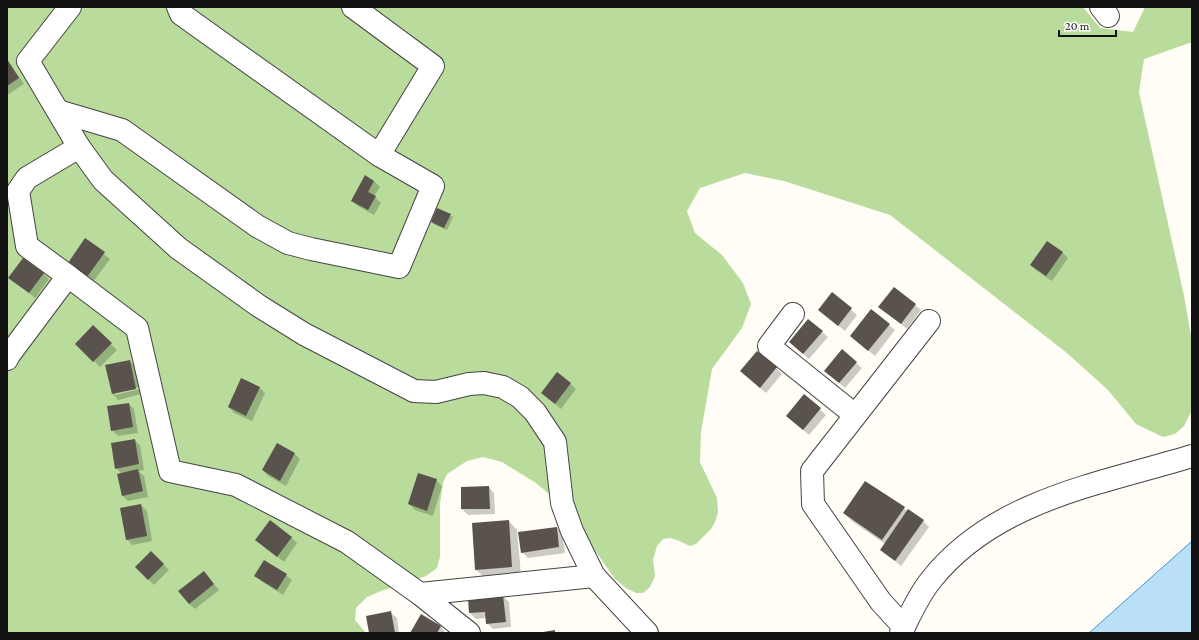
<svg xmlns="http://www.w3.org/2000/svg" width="1199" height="640" font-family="'Crimson Pro',serif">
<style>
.forest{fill:#b9dc9c}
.water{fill:#b9e0f7;stroke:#3f96cf}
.shadow{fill:#0003}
.building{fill:#5a524d}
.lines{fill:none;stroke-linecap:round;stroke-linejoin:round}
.minor-casing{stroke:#444;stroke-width:24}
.minor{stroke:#fff;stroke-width:22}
</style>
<rect width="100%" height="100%" fill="#fffdf5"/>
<polygon class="forest" points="7,7 1083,7 1100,28 1133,32 1145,7 1192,7 1192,42 1144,59 1139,92 1184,296 1192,341 1192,410 1184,426 1175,434 1163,437 1136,424 1108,390 1067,353 890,215 784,181 745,173 700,188 687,211 695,233 722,255 743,283 751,304 742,328 712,369 701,432 700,462 717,498 718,512 715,522 711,529 696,544 690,546 677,540 670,538 663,539 657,546 653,560 655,576 650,587 643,593 636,593 626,588 615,579 594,549 579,523 554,498 536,483 502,462 483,457 467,461 447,474 443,483 440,504 440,557 437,568 426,576 381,591 367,597 356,608 355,620 366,633 7,633"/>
<polygon class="water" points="1192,541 1192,633 1089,633"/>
<g class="shadow">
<polygon points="8,62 13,68 24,84 7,95"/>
<polygon points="365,177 374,181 380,187 374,196 381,203 374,215 358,206 352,200"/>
<polygon points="450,215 453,217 447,230 435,225 432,222"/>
<polygon points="86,240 110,259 93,282 75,269"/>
<polygon points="1062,252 1068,258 1052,281 1037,271 1031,265"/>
<polygon points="43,273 49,279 35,298 10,278"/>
<polygon points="894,288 921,310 907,329 880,307"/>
<polygon points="832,294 857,315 845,331 819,310"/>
<polygon points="889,325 895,330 875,356 851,336"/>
<polygon points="93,327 117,350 100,367 77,344"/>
<polygon points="822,332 828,337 809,359 796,348"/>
<polygon points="130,361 135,367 140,387 115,392 115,395 140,389 141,394 118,400 113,394"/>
<polygon points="856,363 862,368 845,388 831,376"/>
<polygon points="776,368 782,374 766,393 741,371"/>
<polygon points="558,373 576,389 561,409 543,393"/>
<polygon points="259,387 265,393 252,421 234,413 229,407"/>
<polygon points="804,395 826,415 809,435 793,421"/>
<polygon points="129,404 134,409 138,433 118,436 112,430"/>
<polygon points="134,440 140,445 144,470 138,471 144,476 148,497 128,501 123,496 122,474 116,468"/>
<polygon points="295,454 300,459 286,486 268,476 263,470"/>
<polygon points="436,480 442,486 433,516 415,510 409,504"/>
<polygon points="489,487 494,493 495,514 468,515 462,509"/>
<polygon points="141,505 147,511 152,541 132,545 127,539"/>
<polygon points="904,508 908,512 923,521 929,527 901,566 881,549 885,544 853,522 844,513"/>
<polygon points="509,521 517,530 521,575 485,578 476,570"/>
<polygon points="557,528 562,533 565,553 528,558 522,552"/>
<polygon points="291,537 297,543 284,562 256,540"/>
<polygon points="151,552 169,570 154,585 136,567"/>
<polygon points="204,572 219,590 195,609 189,604"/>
<polygon points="256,575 286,575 292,580 283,595 261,581"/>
<polygon points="503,596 509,602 511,627 493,629 487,623 486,618 476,619 470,613"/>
<polygon points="391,613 397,618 399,633 370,633"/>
<polygon points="422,616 441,627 446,633 411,633"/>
</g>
<g class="building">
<polygon points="7,59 19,78 7,86"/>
<polygon points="365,175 374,181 368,192 376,196 368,210 351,201"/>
<polygon points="437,208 451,214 444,228 431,222"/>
<polygon points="85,238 105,252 87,277 68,263"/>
<polygon points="1047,241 1063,252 1046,276 1030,265"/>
<polygon points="23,258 44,273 29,293 8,278"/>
<polygon points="894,287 916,304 901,324 878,307"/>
<polygon points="832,292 852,308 838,326 818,310"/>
<polygon points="871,309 890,324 868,351 850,336"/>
<polygon points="808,319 823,331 803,354 789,342"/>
<polygon points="93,325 112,343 93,362 75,344"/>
<polygon points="842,349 857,362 839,383 824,371"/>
<polygon points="757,351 777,367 760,388 740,371"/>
<polygon points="130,360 136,389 112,394 105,365"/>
<polygon points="557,372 571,383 555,404 541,393"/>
<polygon points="241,378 260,387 246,416 228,407"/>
<polygon points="804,394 821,408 803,430 786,416"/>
<polygon points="129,403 133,427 111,431 107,406"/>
<polygon points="135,439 139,464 115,469 111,443"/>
<polygon points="277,443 295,453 280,481 262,470"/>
<polygon points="138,469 143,491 122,496 117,474"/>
<polygon points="418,473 437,479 427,511 408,504"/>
<polygon points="865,481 905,507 882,540 843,513"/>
<polygon points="489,486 490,509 461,509 461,487"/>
<polygon points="141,504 147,536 126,540 120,508"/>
<polygon points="908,509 924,520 895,561 880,550"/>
<polygon points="270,520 292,537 277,557 255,540"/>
<polygon points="509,520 512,567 475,570 472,523"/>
<polygon points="557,527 559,547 521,553 518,532"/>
<polygon points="151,551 164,564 148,580 135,567"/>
<polygon points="264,560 287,574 277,590 254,576"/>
<polygon points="204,571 214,584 189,604 178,591"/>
<polygon points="503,595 506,622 486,624 485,612 469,613 468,599"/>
<polygon points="391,611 395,633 369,633 366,616"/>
<polygon points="421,614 441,626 437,633 410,633"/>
<polygon points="555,630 555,633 543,633 543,632"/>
</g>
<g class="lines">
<defs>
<g id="minor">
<polyline points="70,7 28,61 79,147 103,180 178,248 259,306 304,334 414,391 436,392 469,384 484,383 503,387 520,397 535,412 555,442 562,503 572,531 594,576 647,633"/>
<polyline points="353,7 433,66 379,155"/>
<polyline points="1101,7 1108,16"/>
<polyline points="58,111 122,130 257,226 288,243 311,249 399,267 433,186 379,155 181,14 178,7"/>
<polyline points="68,276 27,246 18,191 27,178 79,147"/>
<polyline points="793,314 769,346 855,415"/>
<polyline points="7,359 9,355 68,276 137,328 170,471 236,485 347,542 420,594 469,633"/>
<polyline points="420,594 594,576"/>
<polyline points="904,627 881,602 813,504 812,471 929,321"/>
<path d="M 901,633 C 910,615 918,596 931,580 C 994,500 1100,484 1192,456"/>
</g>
</defs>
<use href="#minor" class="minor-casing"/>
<use href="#minor" class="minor"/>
</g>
<rect width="1199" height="640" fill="none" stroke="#111111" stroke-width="16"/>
<path d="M1059 30v6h57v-6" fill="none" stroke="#111111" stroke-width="2"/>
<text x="1065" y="30" font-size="12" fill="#111111" stroke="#ffffff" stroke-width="3" paint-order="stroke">20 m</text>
</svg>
